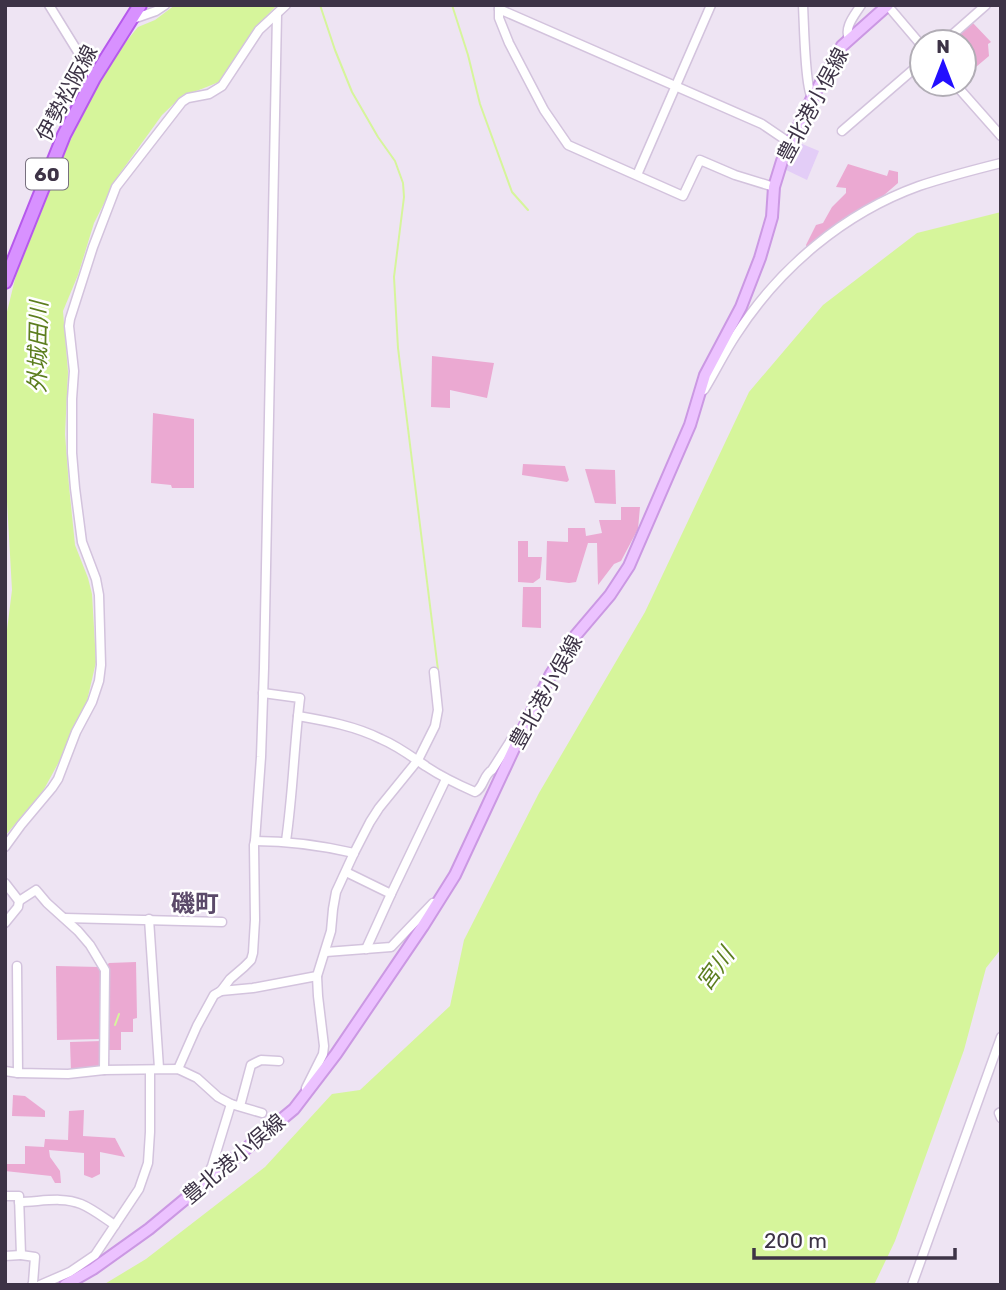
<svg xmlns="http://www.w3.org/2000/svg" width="1006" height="1290" font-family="Rubik,'Noto Sans JP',sans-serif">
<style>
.commercial{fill:#e3cdf7}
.green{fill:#eba9d2}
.water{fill:#d6f59b}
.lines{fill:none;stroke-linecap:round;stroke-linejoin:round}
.stream{stroke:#d6f59b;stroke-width:2}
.minor-casing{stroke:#d3c3dd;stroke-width:11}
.secondary-casing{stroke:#cb98e3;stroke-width:14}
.primary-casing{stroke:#b659ec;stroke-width:16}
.minor{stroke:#fff;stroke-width:8}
.secondary{stroke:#ecc2ff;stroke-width:10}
.primary{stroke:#d891ff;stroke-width:12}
.labels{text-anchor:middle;stroke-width:5;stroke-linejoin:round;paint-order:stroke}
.shield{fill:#fff;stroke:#77707e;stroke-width:2}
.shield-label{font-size:19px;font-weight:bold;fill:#3d3346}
.street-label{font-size:21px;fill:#3d3346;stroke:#fff}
.water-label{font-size:23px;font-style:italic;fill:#5c7e1e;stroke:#fff}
.quarter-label{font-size:24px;font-weight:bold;fill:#5b4a69;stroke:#fff}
</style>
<rect width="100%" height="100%" fill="#eee4f3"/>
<polygon class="commercial" points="795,141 819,151 807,180 782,168"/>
<g class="green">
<polygon points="972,22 991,42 988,44 989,56 964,77 964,42 948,42"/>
<polygon points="848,164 887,176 889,170 898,172 898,183 876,202 826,231 807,248 806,245 816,225 823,223 832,207 846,193 846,188 836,187"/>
<polygon points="432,356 494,363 487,398 450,390 450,408 431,407"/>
<polygon points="153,413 194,419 194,488 172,488 171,485 151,483"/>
<polygon points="523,464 565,466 569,480 567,482 522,475"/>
<polygon points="585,469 615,470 616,504 595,503"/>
<polygon points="621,507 640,507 638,529 621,561 614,564 598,585 597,543 588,543 576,582 569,583 546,580 547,541 568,542 568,528 585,528 586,536 602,533 599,520 621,520"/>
<polygon points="518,541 528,541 528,557 542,557 540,578 533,583 518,582"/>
<polygon points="523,587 541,587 541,628 522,627"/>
<polygon points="136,962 137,1018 133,1019 133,1032 121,1032 121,1050 106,1050 107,965 109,963"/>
<polygon points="56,966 99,967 102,971 102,1039 57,1040"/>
<polygon points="102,1041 102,1066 71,1072 70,1042"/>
<polygon points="13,1095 25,1096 45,1111 45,1117 12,1116"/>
<polygon points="84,1110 83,1136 115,1138 125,1157 100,1152 100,1174 92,1178 84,1175 84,1153 49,1150 50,1157 60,1171 61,1183 55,1183 51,1176 5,1171 5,1164 25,1164 25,1146 44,1147 45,1139 68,1140 69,1111"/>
</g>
<g class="water">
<polygon points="175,5 277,5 256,27 219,82 199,90 183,95 162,115 118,176 94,223 78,275 63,311 68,372 65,434 69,486 75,545 88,578 92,594 96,662 87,701 60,760 43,791 5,836 5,646 12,590 5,466 5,320 16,275 69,143 96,89 117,53 138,27 155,20"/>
<polygon points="1001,212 1001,949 986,968 964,1050 895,1241 874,1285 103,1285 146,1259 265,1167 332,1094 360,1090 450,1006 464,940 539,793 645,612 749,392 823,305 917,233"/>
</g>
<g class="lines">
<g class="stream">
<polyline points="320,5 335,50 352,92 378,137 395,161 403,183 404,197 394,277 398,348 438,670"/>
<polyline points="452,5 468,55 480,104 512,192 528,210"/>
<polyline points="115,1025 119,1014"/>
</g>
<defs>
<g id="minor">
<polyline points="49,5 94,78"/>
<polyline points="499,5 499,18 509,43 544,110 568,145 683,196 700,160 735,175 774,187"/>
<path d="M 803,5 C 804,23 805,86 812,98"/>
<polyline points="888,6 922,46"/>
<polyline points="499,9 762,124 790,143"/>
<polyline points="133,19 156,11 165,5"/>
<path d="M 849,39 C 844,27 854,16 861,5"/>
<polyline points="944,42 986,5"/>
<polyline points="955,84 1001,136"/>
<polyline points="842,131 922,62"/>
<polyline points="637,175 711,5"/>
<path d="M 704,390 C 715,372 724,353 736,335 C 779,268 844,213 919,186 C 946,177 973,170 1001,163"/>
<path d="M 263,693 L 300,698 C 294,746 293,793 286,841"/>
<path d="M 298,716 C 327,721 355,726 381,739 C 398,746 412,757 427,767 C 442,777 459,785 475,792 C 484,788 483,775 492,770 L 513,737 L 520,730"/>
<path d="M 255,841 C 290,841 319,845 354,853"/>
<polyline points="5,847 21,825 52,788 58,779 76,732 92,702 99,681 101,665 99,595 96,579 82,542 75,488 72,453 72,399 74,371 69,326 70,319 93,247 116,187 182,102 188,98 209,94 222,86 259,30 286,5"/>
<polyline points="346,872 391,894 446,779"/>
<polyline points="5,883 19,901 18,907 5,923"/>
<polyline points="19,901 36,890 47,903 78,931 90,945 105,970 104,1070"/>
<polyline points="65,918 222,922"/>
<polyline points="149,919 159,1068"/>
<polyline points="366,949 391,894"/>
<polyline points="326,952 391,947 433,903"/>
<polyline points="17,966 18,1073"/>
<polyline points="221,991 253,988 317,976"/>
<polyline points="178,1069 197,1026 214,995 221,991 230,979 244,967 251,960 253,953 255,920 254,845 255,841 261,757 264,668 277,14"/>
<polyline points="5,1071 18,1073 68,1074 104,1070 178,1069 197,1078 218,1097 231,1104 262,1113"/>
<polyline points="306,1088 323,1054 324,1046 318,996 317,976 331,931 333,909 336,892 354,853 370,822 379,808 418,760 435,726 438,710 434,672"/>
<polyline points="240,1106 251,1065 261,1060 279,1061"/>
<polyline points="1001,1112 999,1113 1001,1118"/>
<polyline points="203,1183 212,1166 231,1104"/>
<polyline points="5,1196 19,1196 21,1255 35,1257 33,1283 32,1285"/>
<path d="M 19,1202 C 39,1202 62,1196 81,1204 C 93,1209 104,1218 115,1225"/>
<polyline points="5,1256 21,1255"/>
<polyline points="40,1285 70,1272 95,1255 139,1189 148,1163 150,1132 150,1070"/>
<polyline points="912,1285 1001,1037"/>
</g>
<polyline id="secondary" points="65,1285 93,1269 149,1229 294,1109 336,1054 423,926 455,875 524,727 551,674 576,635 610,595 629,566 690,425 705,375 741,307 760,258 772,217 774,187 782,161 812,98 842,46 888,5"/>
<polyline id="primary" points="5,282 64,135 94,78 140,5"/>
</defs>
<use href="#minor" class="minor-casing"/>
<use href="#secondary" class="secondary-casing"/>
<use href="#primary" class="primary-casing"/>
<use href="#minor" class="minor"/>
<use href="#secondary" class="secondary"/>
<use href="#primary" class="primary"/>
</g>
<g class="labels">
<rect class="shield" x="26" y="158.5" width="42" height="31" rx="5"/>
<g class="shield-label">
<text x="47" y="181">60</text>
</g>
<g class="street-label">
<text transform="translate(67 93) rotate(-62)" y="7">伊勢松阪線</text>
<text transform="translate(813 105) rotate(-62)" y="7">豊北港小俣線</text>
<text transform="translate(546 692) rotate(-61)" y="7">豊北港小俣線</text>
<text transform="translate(234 1159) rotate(-40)" y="7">豊北港小俣線</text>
</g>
<g class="water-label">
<text transform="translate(38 347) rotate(-89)" y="8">外城田川</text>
<text transform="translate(715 969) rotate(-54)" y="8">宮川</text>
</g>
<g class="quarter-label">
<text x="195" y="912">磯町</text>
</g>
</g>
<rect width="1006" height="1290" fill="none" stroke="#3d3346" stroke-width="14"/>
<g transform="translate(943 63)"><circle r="33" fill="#ffffff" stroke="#b1adb5" stroke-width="2"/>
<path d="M0-5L12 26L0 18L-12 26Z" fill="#230fff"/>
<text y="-10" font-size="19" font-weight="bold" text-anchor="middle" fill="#3d3346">N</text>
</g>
<path d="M754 1248v10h201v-10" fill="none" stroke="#3d3346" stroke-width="3.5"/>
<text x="764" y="1248" font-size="21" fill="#3d3346" stroke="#ffffff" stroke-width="5" paint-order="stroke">200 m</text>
</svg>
